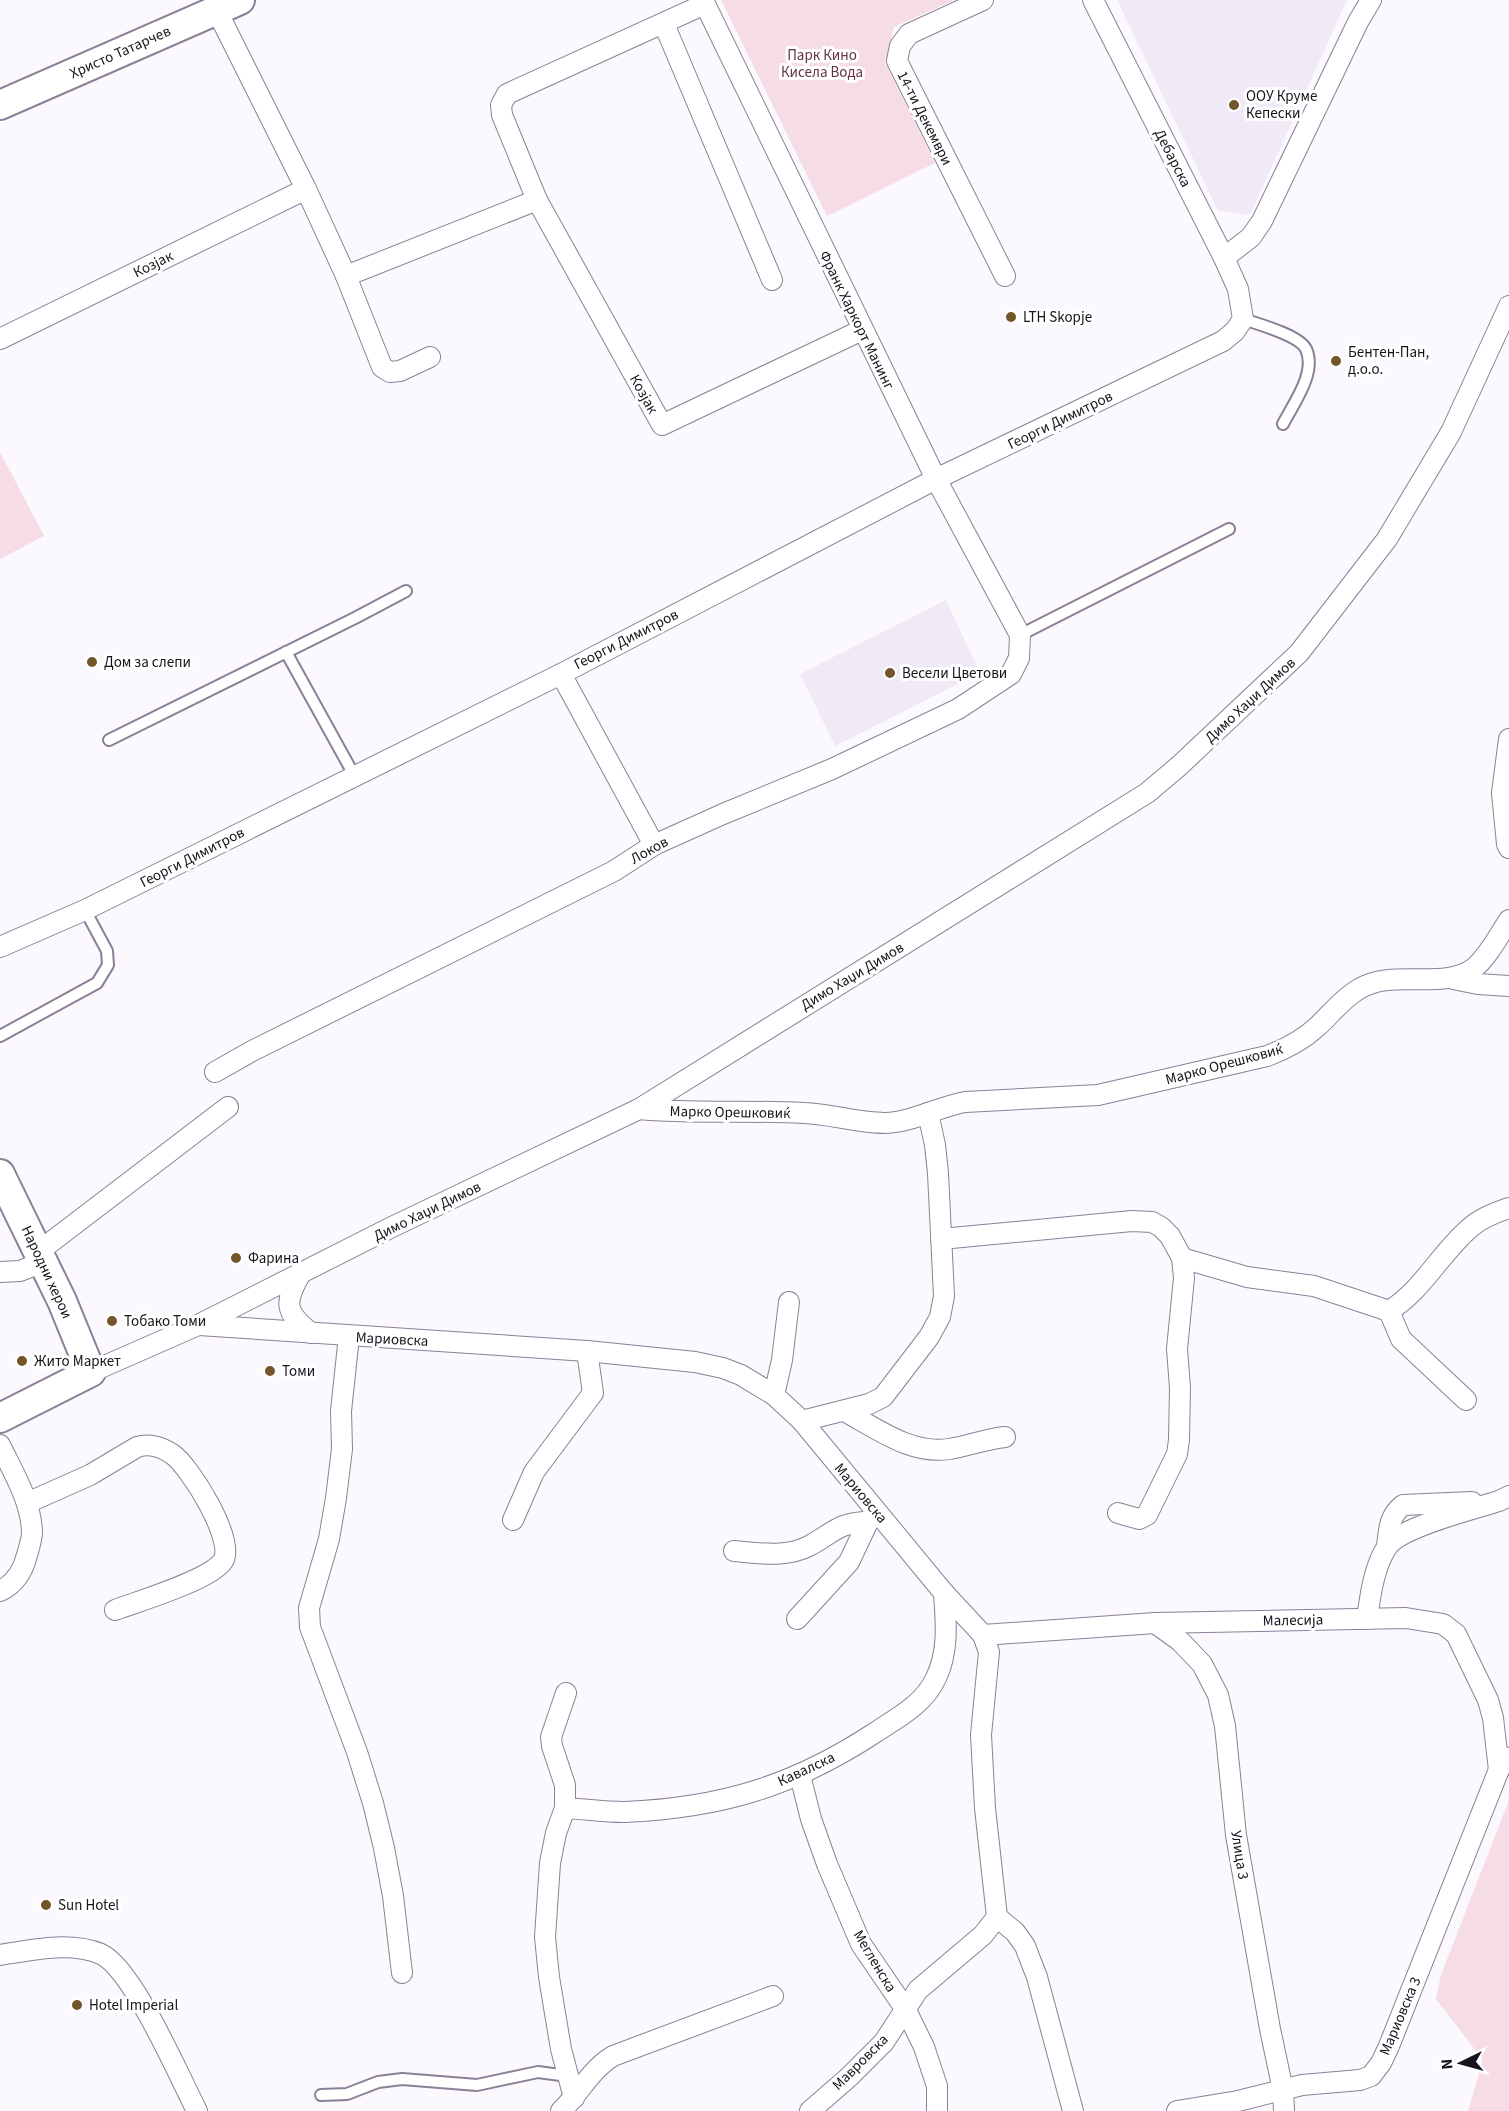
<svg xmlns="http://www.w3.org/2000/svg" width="1509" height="2111" font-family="'Source Sans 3',sans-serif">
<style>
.built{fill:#f0eaf7}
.green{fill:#f6dce4}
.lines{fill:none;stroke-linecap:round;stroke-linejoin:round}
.lane-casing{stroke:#8b8098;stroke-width:14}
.street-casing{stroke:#8b8098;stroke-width:22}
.secondary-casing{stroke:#8b8098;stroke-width:32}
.lane{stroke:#fff;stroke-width:10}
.street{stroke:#fff;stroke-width:20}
.secondary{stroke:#fff;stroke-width:28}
.poi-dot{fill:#725528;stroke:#fff;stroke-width:2}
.labels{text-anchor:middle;stroke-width:6;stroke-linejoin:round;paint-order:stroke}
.street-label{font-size:15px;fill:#18141d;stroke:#fff}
.park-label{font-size:15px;fill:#643344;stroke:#fff}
.poi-label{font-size:15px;fill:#18141d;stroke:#fff;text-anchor:start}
</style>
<rect width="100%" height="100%" fill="#fbf8fe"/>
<g class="built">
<polygon points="1117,0 1347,0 1250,215 1218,211"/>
<polygon points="946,600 980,673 835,746 800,674"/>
</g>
<g class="green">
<polygon points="721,0 954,0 894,27 885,63 935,163 827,216"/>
<polygon points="0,452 44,536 0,559"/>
<polygon points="1509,1800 1509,2111 1468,2111 1483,2060 1436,1999 1441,1975"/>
</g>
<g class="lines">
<defs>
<g id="lane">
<path d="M 1243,319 C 1258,324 1299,335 1306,349 C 1317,373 1293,404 1283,424"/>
<polyline points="1020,635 1229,529"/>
<polyline points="286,652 354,775"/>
<polyline points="109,740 355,618 406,591"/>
<polyline points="0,1036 97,983 108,965 107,951 85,910"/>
<polyline points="321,2095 347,2094 378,2082 402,2079 477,2085 538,2072 568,2076"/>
</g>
<g id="street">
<polyline points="983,0 909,34 900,46 897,61 1005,276"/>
<polyline points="705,4 507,94 501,105 502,115 537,200 662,425 862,330"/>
<polyline points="216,9 306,189 346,276 382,367 390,372 400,371 430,357"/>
<polyline points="664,24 772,280"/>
<polyline points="1224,258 1251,237 1262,221 1358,22 1371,0"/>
<polyline points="346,276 537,200"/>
<polyline points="0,339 306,189"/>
<polyline points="561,674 654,845"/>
<polyline points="1509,739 1502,793 1507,844 1509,848"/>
<polyline points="0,947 85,910 561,674 936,479 1223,341 1235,331 1243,319 1238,289 1224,258 1093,0"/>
<polyline points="1453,979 1478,984 1509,986"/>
<polyline points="215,1072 252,1051 614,871 654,845 723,814 832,769 958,709 1011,674 1019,658 1020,635 936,479 703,0"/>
<path d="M 639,1109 C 694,1114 749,1110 804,1113 C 831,1114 858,1123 885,1123 C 913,1122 938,1107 965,1102 L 1098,1095 L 1267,1056 C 1286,1049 1303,1040 1318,1026 C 1331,1014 1343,998 1359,989 C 1394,968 1443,991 1474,968 C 1487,958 1500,934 1509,920"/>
<polyline points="941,1239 1132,1221 1152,1222 1161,1227 1170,1236 1182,1258 1184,1278 1177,1349 1180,1388 1179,1440 1177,1454 1147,1515 1139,1519 1118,1513"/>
<polyline points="38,1252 228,1107"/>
<polyline points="1182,1258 1247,1277 1314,1286 1389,1311 1401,1339 1466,1400"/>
<polyline points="0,1272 20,1271 43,1262"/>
<path d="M 301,1273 C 284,1302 284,1312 311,1333"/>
<path d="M 1389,1311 C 1423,1290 1441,1252 1471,1227 C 1481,1218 1497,1212 1509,1208"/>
<polyline points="199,1325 587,1351 695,1362 723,1368 741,1375 774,1395 802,1421 944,1593 983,1635 989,1652 981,1735 985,1808 997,1917 983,1935 918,1990 884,2042 849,2077 810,2111"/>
<polyline points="349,1336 341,1411 342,1449 336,1498 329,1539 309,1608 310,1627 357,1752 373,1803 384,1848 393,1896 402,1973"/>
<polyline points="91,1372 198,1325 392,1227 639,1109 1147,793 1179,766 1299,653 1387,539 1451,432 1509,306"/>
<polyline points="774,1395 782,1360 789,1302"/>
<path d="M 844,1411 C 876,1428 911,1455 949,1449 C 968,1446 986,1439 1005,1437"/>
<polyline points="802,1421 869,1404 883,1397 929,1337 940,1317 944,1296 938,1173 935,1145 928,1113"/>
<path d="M 0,1445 C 13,1472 31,1501 32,1532 C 32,1539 29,1548 27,1555 C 23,1571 15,1584 0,1591"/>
<path d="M 27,1503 L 90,1475 L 137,1447 C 149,1443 162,1447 172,1454 C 190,1466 236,1541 223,1561 C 210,1580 139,1601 115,1610"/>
<polyline points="513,1520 534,1472 593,1393 587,1351"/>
<path d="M 1387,1546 C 1389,1529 1389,1516 1403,1505 L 1472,1502"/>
<path d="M 734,1551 C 758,1553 786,1558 809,1546 C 832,1534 838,1522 868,1522"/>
<polyline points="797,1619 849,1562 868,1522 875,1513"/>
<path d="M 1367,1619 C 1370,1597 1374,1566 1387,1547 C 1400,1527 1474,1509 1499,1501 L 1509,1496"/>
<polyline points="1155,1623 1180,1641 1202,1664 1218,1695 1225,1726 1236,1835 1270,2029 1283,2090 1284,2111"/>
<polyline points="983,1635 1155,1623 1406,1618 1443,1624 1456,1634 1488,1700 1493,1718 1499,1770"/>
<polyline points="566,1693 551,1737 552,1746 565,1785 565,1808 556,1833 550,1863 545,1937 549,1977 561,2049 574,2098"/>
<polyline points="800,1775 811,1819 827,1864 861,1944 906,2010 924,2047 937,2086 937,2111"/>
<path d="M 565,1808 C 584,1809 604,1812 624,1812 C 721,1808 794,1786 876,1732 C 899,1717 924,1704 936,1678 C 949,1651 946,1622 944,1593"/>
<polyline points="997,1917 1015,1932 1025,1946 1037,1977 1073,2111"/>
<path d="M 0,1955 C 31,1950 70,1941 101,1954 C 133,1969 179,2076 197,2111"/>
<path d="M 561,2111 C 579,2094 591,2069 613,2056 L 773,1996"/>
<polyline points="1177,2111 1238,2101 1302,2085 1360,2080 1371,2076 1381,2063 1389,2046 1504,1757"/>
</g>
<g id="secondary">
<polyline points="0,105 240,0"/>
<polyline points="0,1174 62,1301 91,1372 0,1418"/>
</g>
</defs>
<use href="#lane" class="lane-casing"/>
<use href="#street" class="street-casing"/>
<use href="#secondary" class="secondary-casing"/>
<use href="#lane" class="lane"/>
<use href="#street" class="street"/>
<use href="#secondary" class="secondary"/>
</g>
<g class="poi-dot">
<circle cx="1234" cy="105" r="6"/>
<circle cx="1011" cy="317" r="6"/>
<circle cx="1336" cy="361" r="6"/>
<circle cx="92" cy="662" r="6"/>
<circle cx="890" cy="673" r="6"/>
<circle cx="236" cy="1258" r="6"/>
<circle cx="112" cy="1321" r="6"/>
<circle cx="22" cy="1361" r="6"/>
<circle cx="270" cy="1371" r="6"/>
<circle cx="46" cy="1905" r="6"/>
<circle cx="77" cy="2005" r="6"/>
</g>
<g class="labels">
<g class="street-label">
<text transform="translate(120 52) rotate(-24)" y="5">Христо Татарчев</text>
<text transform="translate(925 118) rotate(63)" y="5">14-ти Декември</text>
<text transform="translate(1173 158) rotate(63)" y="5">Дебарска</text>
<text transform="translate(153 264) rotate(-26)" y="5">Козјак</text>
<text transform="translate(857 320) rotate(64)" y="5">Франк Харкорт Манинг</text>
<text transform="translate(644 394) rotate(61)" y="5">Козјак</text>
<text transform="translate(1060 420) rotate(-26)" y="5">Георги Димитров</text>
<text transform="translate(626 639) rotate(-27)" y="5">Георги Димитров</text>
<text transform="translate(1250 700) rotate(-43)" y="5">Димо Хаџи Димов</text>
<text transform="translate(649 850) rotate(-29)" y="5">Локов</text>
<text transform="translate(192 857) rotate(-27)" y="5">Георги Димитров</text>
<text transform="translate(852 976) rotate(-31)" y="5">Димо Хаџи Димов</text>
<text transform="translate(1224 1064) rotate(-15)" y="5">Марко Орешковиќ</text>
<text transform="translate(730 1112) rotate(1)" y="5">Марко Орешковиќ</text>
<text transform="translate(427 1211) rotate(-26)" y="5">Димо Хаџи Димов</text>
<text transform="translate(47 1272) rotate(65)" y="5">Народни херои</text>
<text transform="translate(392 1339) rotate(3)" y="5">Мариовска</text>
<text transform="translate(861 1493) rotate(50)" y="5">Мариовска</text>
<text transform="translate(1293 1620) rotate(-1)" y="5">Малесија</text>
<text transform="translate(806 1769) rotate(-25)" y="5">Кавалска</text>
<text transform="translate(1240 1855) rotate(81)" y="5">Улица 3</text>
<text transform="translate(875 1961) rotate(59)" y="5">Мегленска</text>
<text transform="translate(1400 2016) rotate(-67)" y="5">Мариовска 3</text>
<text transform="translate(860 2062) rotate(-45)" y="5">Мавровска</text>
</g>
<g class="park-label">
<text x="822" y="60">Парк Кино<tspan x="822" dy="17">Кисела Вода</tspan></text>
</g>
<g class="poi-label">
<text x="1246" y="101">ООУ Круме<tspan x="1246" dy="17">Кепески</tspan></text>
<text x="1023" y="322">LTH Skopje</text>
<text x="1348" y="357">Бентен-Пан,<tspan x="1348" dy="17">д.о.о.</tspan></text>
<text x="104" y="667">Дом за слепи</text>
<text x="902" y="678">Весели Цветови</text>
<text x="248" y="1263">Фарина</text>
<text x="124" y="1326">Тобако Томи</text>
<text x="34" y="1366">Жито Маркет</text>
<text x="282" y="1376">Томи</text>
<text x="58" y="1910">Sun Hotel</text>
<text x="89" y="2010">Hotel Imperial</text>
</g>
</g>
<g transform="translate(1461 2063) rotate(265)" stroke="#ffffff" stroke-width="4.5" paint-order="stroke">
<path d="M0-4.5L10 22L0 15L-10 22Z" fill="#18141d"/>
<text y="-9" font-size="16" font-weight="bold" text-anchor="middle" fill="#18141d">N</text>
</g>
</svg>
